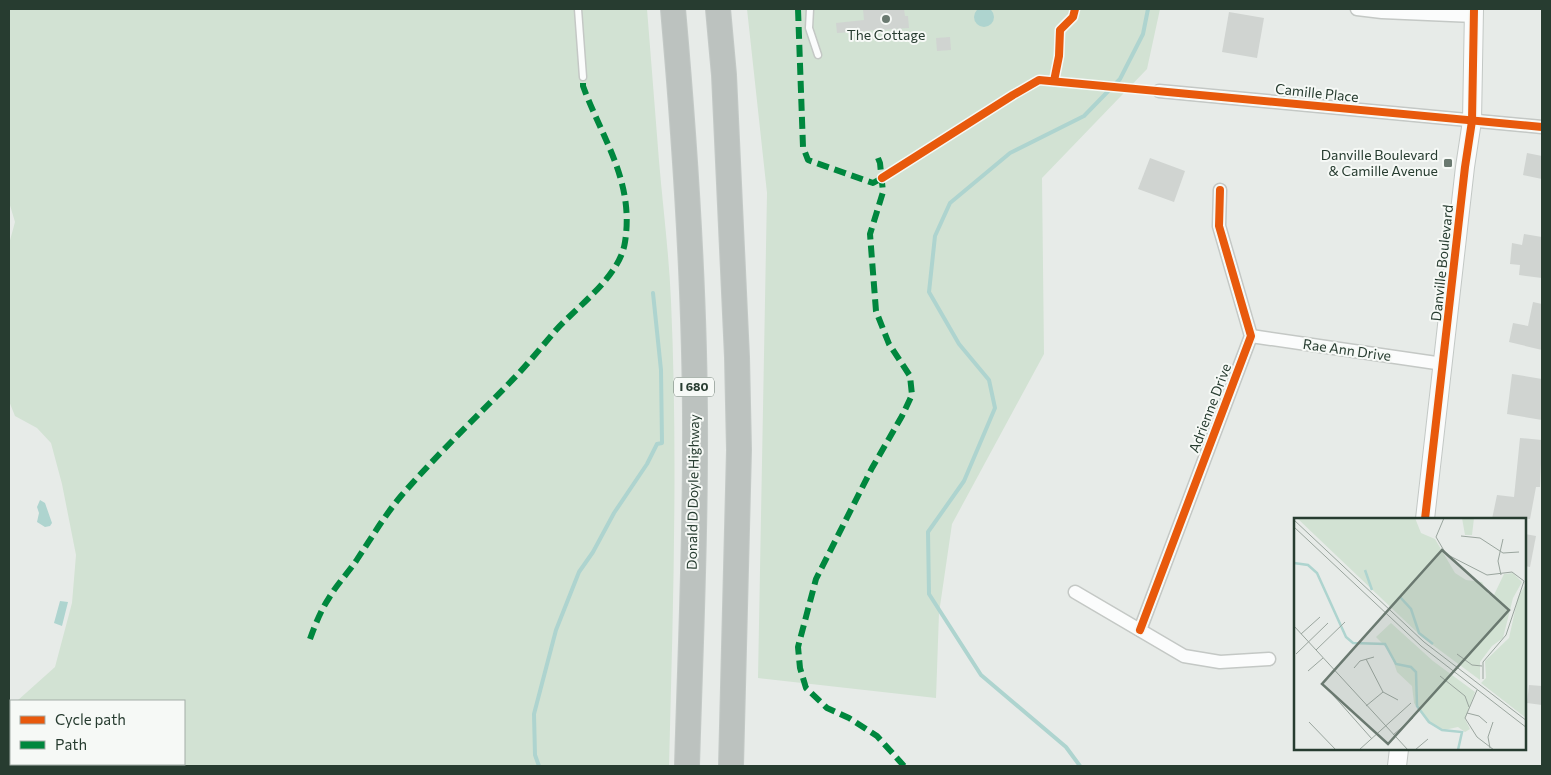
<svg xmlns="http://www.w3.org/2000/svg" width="1551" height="775" font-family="Commissioner,sans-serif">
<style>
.green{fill:#d2e2d3}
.water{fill:#aed4cf}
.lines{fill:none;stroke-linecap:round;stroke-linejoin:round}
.stream{stroke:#aed4cf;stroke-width:4}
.building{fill:#d0d4d1}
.lane-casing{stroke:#c4c8c5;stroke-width:9}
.street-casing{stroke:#c4c8c5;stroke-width:15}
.secondary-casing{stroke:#c3c8c5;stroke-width:20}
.highway-casing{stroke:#c3c9c6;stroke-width:26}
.lane{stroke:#fbfcfc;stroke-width:6}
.street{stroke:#fbfcfc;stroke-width:12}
.secondary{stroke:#fbfcfc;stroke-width:18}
.highway{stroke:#bcc2bf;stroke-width:24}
.quiet{stroke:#00873e;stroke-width:6;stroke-dasharray:12 6;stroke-linecap:butt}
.cycleway-casing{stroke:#f6f9f6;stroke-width:11}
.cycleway{stroke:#e8590c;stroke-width:8}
.poi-dot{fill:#6a7970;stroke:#f6f9f6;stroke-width:2}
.labels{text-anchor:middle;stroke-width:4;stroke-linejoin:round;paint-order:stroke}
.shield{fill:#f6f9f6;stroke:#65756b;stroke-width:1}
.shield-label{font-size:12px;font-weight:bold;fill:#273c30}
.poi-label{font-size:14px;fill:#273c30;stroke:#f6f9f6}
.street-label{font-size:14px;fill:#273c30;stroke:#f6f9f6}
.inset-river{fill:none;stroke:#aed4cf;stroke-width:2.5}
.inset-road{fill:none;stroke:#9aa59e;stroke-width:1}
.view{fill:#6a7970;fill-opacity:0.15;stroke:#6a7970;stroke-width:2.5}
.inset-edge{fill:none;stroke:#273c30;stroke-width:2.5}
</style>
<rect width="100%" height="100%" fill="#e7ebe8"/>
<g class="green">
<path d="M 9,9 L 647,9 C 651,59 655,110 659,161 C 663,208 669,254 671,301 C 678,456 673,611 669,766 L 9,766 L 9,709 L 11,706 L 11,764 L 184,764 L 184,701 L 17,701 L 55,667 L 72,603 L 76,555 L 62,484 L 51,443 L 37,428 L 15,416 L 9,401 L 9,244 L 15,222 L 9,202 Z"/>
<polygon points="747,9 1160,9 1147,69 1042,178 1044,354 952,524 939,613 936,698 758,678 767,193"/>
</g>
<g class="water">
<circle cx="984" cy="17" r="10"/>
<polygon points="40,500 45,503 52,523 50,526 45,527 37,522 39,513 37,507"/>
<polygon points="60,601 68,602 62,626 54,623"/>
</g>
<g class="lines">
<g class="stream">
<polyline points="539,766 535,755 534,714 556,630 579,572 593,552 614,513 647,464 657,444 662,443 661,370 653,293"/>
<polyline points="1080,766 1066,747 981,675 929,594 928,532 964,481 995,408 989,380 959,344 929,292 935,236 950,203 1010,153 1084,116 1120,79 1143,34 1148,9"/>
</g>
</g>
<g class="building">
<polygon points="863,9 904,9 905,16 908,16 909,28 837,33 836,23 864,20"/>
<polygon points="1229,12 1264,18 1257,58 1222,52"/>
<polygon points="950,37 951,50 937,51 936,38"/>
<polygon points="1527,153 1542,156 1542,179 1523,175"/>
<polygon points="1150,158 1185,171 1174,202 1138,189"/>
<polygon points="1524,234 1542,237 1542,278 1519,275 1520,265 1510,264 1512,243 1522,245"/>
<polygon points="1533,302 1542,304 1542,350 1509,342 1513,323 1528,326"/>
<polygon points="1512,374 1542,379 1542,420 1507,414"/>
<polygon points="1520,438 1542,440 1540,487 1536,487 1530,519 1492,519 1497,495 1514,497"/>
<polygon points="1525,534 1536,536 1530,567 1525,566"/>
<polygon points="1529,685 1542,686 1542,705 1527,703"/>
</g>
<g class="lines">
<defs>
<g id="lane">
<polyline points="578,9 583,77"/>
<polyline points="810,9 809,28 818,55"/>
</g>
<g id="street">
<polyline points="1357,9 1382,12 1474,16"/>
<polyline points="1159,91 1542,127"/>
<polyline points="1251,336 1443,364"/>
<polyline points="1075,592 1184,656 1220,662 1269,659"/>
<polyline points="1140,630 1251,336 1219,226 1220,190"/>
</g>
<g id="secondary">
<polyline points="1425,519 1465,167 1472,121 1474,9"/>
<polyline points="1397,766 1399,749"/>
</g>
<g id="highway">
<path d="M 673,9 C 686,155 696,303 695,450 C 695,555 690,661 687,766"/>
<polyline points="718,9 724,75 737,357 739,450 731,766"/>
</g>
</defs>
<use href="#lane" class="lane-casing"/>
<use href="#street" class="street-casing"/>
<use href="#secondary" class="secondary-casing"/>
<use href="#highway" class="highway-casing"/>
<use href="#lane" class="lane"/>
<use href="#street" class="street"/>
<use href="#secondary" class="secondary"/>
<use href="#highway" class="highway"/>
<g class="quiet">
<polyline points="798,9 803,147 808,160 873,183 882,178"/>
<polyline points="878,158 880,163 883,192 870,234 876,311 889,344 910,376 912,395 902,416 872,468 816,579 798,647 800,668 806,688 827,708 849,718 877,736 904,766"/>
<path d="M 310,639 C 315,625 321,610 329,598 C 337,584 349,572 358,558 C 372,537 385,515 401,496 C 438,453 480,414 519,373 C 532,359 544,344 556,330 C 579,305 620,276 625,242 C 634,185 606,144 586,94 L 583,86 L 583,77"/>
</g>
<defs>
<g id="cycleway">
<polyline points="1054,81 1059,56 1060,30 1073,17 1075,9"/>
<polyline points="882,178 1013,95 1039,80 1542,127"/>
<polyline points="1425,519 1465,167 1472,121 1474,9"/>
<polyline points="1140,630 1251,336 1219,226 1220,190"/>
</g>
</defs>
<use href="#cycleway" class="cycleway-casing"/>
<use href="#cycleway" class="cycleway"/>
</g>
<g class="poi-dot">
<circle cx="886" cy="19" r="5"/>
<rect x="1443" y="158" width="10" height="10" rx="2.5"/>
</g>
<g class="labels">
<rect class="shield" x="674" y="377.5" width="40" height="19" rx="4"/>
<g class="shield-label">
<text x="694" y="391">I 680</text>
</g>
<g class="poi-label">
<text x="886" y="40">The Cottage</text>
<text x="1438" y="160" text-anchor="end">Danville Boulevard<tspan x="1438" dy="16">&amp; Camille Avenue</tspan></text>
</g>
<g class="street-label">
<text transform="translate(1317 93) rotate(6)" y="5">Camille Place</text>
<text transform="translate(1442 263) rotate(-84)" y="5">Danville Boulevard</text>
<text transform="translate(1347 350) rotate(8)" y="5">Rae Ann Drive</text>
<text transform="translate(1210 408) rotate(-69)" y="5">Adrienne Drive</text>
<text transform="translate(693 492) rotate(-89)" y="5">Donald D Doyle Highway</text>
</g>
</g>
<g transform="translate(1294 518)">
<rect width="232" height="232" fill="#e7ebe8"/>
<path d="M 3,0 L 121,0 L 127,15 L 141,21 L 161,55 L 172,62 L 188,64 L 194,76 L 200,77 L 210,56 L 219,55 L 228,64 L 219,80 L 209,120 L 198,128 L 186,144 L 186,162 L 128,119 ZM 168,0 L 180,0 L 178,17 L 171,17 ZM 232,66 L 232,200 L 187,165 L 192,160 L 191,143 L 215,120 L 224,79 ZM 97,105 L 139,143 L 181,174 L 171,201 L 176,211 L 171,214 L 164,209 L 150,212 L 134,205 L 120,185 L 118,168 L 103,154 L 96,133 L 82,119 Z" fill="#d2e2d3"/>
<path class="inset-river" d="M 0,45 L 14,47 L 23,55 L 52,119 L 59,125 L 91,126 L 102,146 L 117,149 L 122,154 L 123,188 L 135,204 L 148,212 L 168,214 L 164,232M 71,52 L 78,72M 106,79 L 117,91 L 125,115 L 139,126"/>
<path class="inset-road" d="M 150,0 L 142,19 L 152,36 L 193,57 L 218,54 L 230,63 L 212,117 L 189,144 L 189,161M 0,2 L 130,124 L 233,203M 0,9 L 127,128 L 233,210M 167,18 L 186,20 L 209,35 L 225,34M 207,57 L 204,43 L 209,21M 0,108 L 114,232M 7,116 L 26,99M 22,132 L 51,104M 2,136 L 34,105M 163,136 L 178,147 L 188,148M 72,141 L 89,174 L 104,182M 60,150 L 66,143 L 80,139M 14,153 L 29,140M 146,158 L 171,178 L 175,189M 183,172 L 171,200 L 183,219 L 200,232M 39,177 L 78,221M 72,188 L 89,174M 173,195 L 185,198 L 193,205M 15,204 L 42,232M 99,217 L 119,200M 196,230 L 194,219 L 199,204M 65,232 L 117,185M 121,232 L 134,221"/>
<path class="view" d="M 148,32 L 215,92 L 94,226 L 28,166 Z"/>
<rect width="232" height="232" class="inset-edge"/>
</g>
<rect width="1551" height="775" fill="none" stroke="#273c30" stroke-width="20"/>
<rect x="10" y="700" width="175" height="65" fill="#f6f9f6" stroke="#a3ada7"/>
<rect x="20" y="716" width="25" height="8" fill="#e8590c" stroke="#a3ada7"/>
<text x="55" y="725" font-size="15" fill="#273c30">Cycle path</text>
<rect x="20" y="741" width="25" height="8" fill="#00873e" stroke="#a3ada7"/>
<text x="55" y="750" font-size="15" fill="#273c30">Path</text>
</svg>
